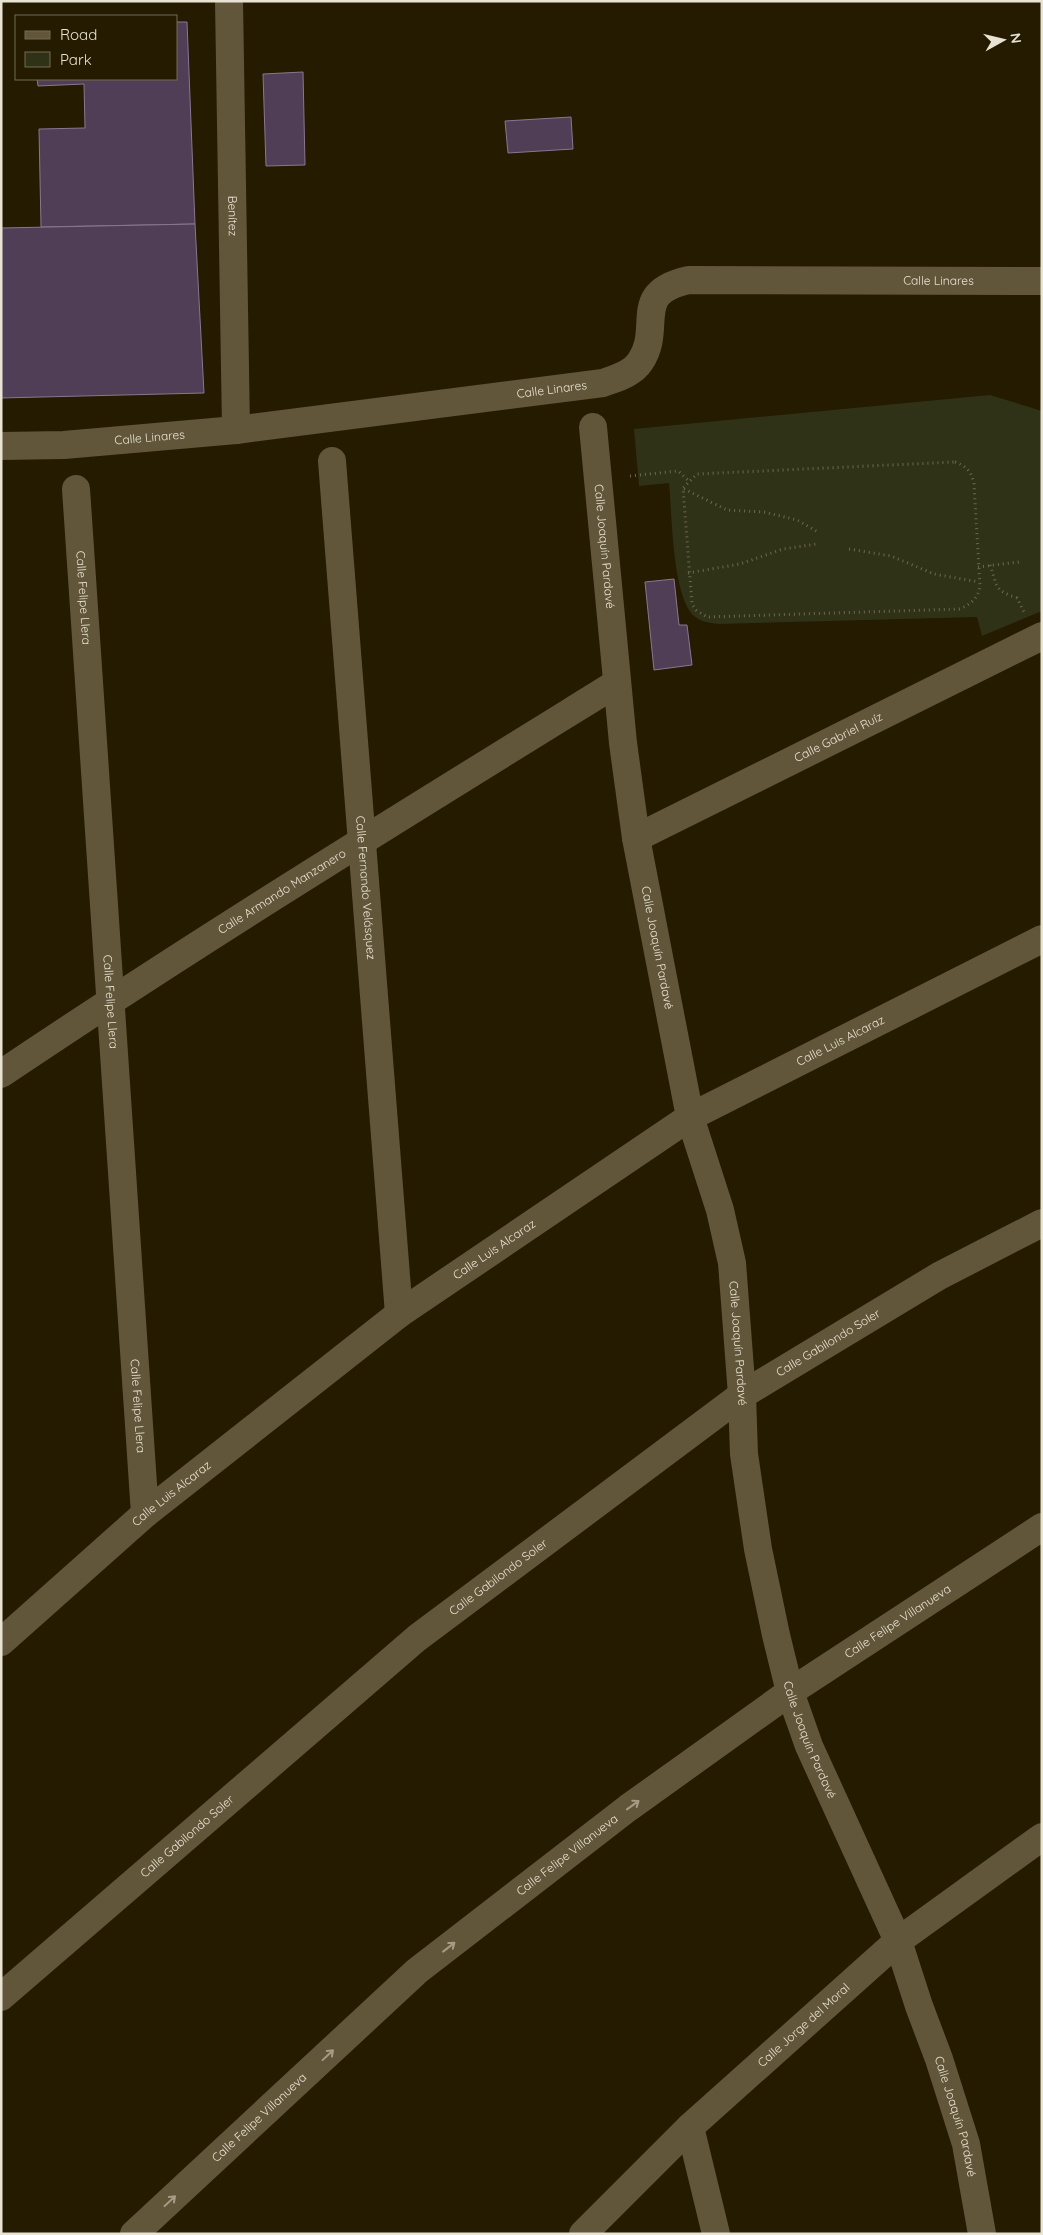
<svg xmlns="http://www.w3.org/2000/svg" width="1043" height="2235" font-family="Quicksand,sans-serif">
<style>
.green{fill:#2f3216}
.building{fill:#503e56;stroke:#8a7690}
.lines{fill:none;stroke-linecap:round;stroke-linejoin:round}
.path{stroke:#6f6751;stroke-width:3;stroke-dasharray:1 4;stroke-linecap:butt}
.minor{stroke:#61563a;stroke-width:28}
.oneway{stroke:#a59c86}
.labels{text-anchor:middle;stroke-width:5;stroke-linejoin:round;paint-order:stroke}
.street-label{font-size:12px;fill:#e9e3d3;stroke:#241b01}
</style>
<rect width="100%" height="100%" fill="#241b01"/>
<path class="green" d="M 990,395 L 1042,411 L 1042,611 L 982,636 L 977,617 L 719,624 C 710,623 701,622 694,616 C 672,597 672,513 669,483 L 639,486 L 634,429 Z"/>
<g class="building">
<polygon points="176,22 187,22 195,224 41,227 39,129 85,128 84,84 38,86 37,79 176,79"/>
<polygon points="303,72 305,165 266,166 263,74"/>
<polygon points="571,117 573,149 508,153 505,121"/>
<polygon points="195,224 204,393 1,398 1,228"/>
<polygon points="674,579 679,625 687,625 692,665 654,670 645,582"/>
</g>
<g class="lines">
<g class="path">
<path d="M 955,462 C 966,466 972,472 974,484 L 980,586 C 978,599 970,605 959,609 L 707,617 L 696,610 L 692,604 L 683,488 L 697,474 Z"/>
<polyline points="630,476 678,471 689,481"/>
<polyline points="684,489 727,510 764,512 797,520 818,532"/>
<polyline points="849,549 891,556 934,574 979,582"/>
<path d="M 990,565 C 998,588 994,590 1017,598 L 1024,612"/>
<polyline points="978,567 1019,562"/>
<polyline points="688,573 740,564 783,549 817,544"/>
</g>
<g class="minor">
<path id="s1" d="M 229,1 L 236,430"/>
<path id="s2" d="M 593,427 L 623,743 L 636,838 L 690,1117 L 720,1210 L 732,1263 L 742,1395 L 744,1454 L 758,1549 L 776,1635 L 790,1692 L 809,1746 L 898,1941 L 919,2006 L 939,2059 L 966,2144 L 982,2234"/>
<path id="s3" d="M 1,446 L 64,445 L 236,430 L 603,383 C 616,378 632,374 640,362 C 664,327 629,293 689,280 L 1042,281"/>
<path id="s4" d="M 332,461 L 399,1314"/>
<path id="s5" d="M 76,489 L 145,1514"/>
<path id="s6" d="M 636,838 L 1042,636"/>
<path id="s7" d="M 1,1074 C 203,938 410,811 617,683"/>
<path id="s8" d="M 1,1642 L 145,1514 L 399,1314 L 690,1117 L 1042,939"/>
<path id="s9" d="M 1,1997 L 417,1638 L 742,1395 L 939,1276 L 1042,1223"/>
<polyline points="690,2127 716,2234"/>
<path id="s10" d="M 134,2234 L 417,1971 L 628,1808 L 790,1692 L 1042,1527"/>
<path id="s11" d="M 583,2234 L 690,2127 L 898,1941 L 1042,1837"/>
</g>
</g>
<defs><path id="oneway-shaft" d="M-6 0H5M1.5-3L5.5 0L1.5 3" fill="none" stroke-width="1.6" stroke-linecap="round" stroke-linejoin="round" transform="scale(1.25)"/></defs>
<g class="oneway">
<use href="#oneway-shaft" transform="translate(633 1805) rotate(-36)"/>
<use href="#oneway-shaft" transform="translate(449 1947) rotate(-38)"/>
<use href="#oneway-shaft" transform="translate(328 2055) rotate(-43)"/>
<use href="#oneway-shaft" transform="translate(170 2201) rotate(-43)"/>
</g>
<g class="labels">
<g class="street-label">
<text dy="4" stroke="none"><textPath href="#s1" startOffset="215">Benítez</textPath></text>
<text dy="4" stroke="none"><textPath href="#s3" startOffset="1004">Calle Linares</textPath></text>
<text dy="4" stroke="none"><textPath href="#s3" startOffset="554">Calle Linares</textPath></text>
<text dy="4" stroke="none"><textPath href="#s3" startOffset="149">Calle Linares</textPath></text>
<text dy="4" stroke="none"><textPath href="#s2" startOffset="120">Calle Joaquín Pardavé</textPath></text>
<text dy="4" stroke="none"><textPath href="#s5" startOffset="109">Calle Felipe Llera</textPath></text>
<text dy="4" stroke="none"><textPath href="#s6" startOffset="226">Calle Gabriel Ruíz</textPath></text>
<text dy="4" stroke="none"><textPath href="#s4" startOffset="428">Calle Fernando Velásquez</textPath></text>
<text dy="4" stroke="none"><textPath href="#s7" startOffset="335">Calle Armando Manzanero</textPath></text>
<text dy="4" stroke="none"><textPath href="#s2" startOffset="525">Calle Joaquín Pardavé</textPath></text>
<text dy="4" stroke="none"><textPath href="#s5" startOffset="514">Calle Felipe Llera</textPath></text>
<text dy="4" stroke="none"><textPath href="#s8" startOffset="1036">Calle Luis Alcaraz</textPath></text>
<text dy="4" stroke="none"><textPath href="#s8" startOffset="631">Calle Luis Alcaraz</textPath></text>
<text dy="4" stroke="none"><textPath href="#s2" startOffset="930">Calle Joaquín Pardavé</textPath></text>
<text dy="4" stroke="none"><textPath href="#s9" startOffset="1056">Calle Gabilondo Soler</textPath></text>
<text dy="4" stroke="none"><textPath href="#s5" startOffset="919">Calle Felipe Llera</textPath></text>
<text dy="4" stroke="none"><textPath href="#s8" startOffset="226">Calle Luis Alcaraz</textPath></text>
<text dy="4" stroke="none"><textPath href="#s9" startOffset="651">Calle Gabilondo Soler</textPath></text>
<text dy="4" stroke="none"><textPath href="#s10" startOffset="981">Calle Felipe Villanueva</textPath></text>
<text dy="4" stroke="none"><textPath href="#s2" startOffset="1335">Calle Joaquín Pardavé</textPath></text>
<text dy="4" stroke="none"><textPath href="#s9" startOffset="246">Calle Gabilondo Soler</textPath></text>
<text dy="4" stroke="none"><textPath href="#s10" startOffset="576">Calle Felipe Villanueva</textPath></text>
<text dy="4" stroke="none"><textPath href="#s11" startOffset="304">Calle Jorge del Moral</textPath></text>
<text dy="4" stroke="none"><textPath href="#s10" startOffset="171">Calle Felipe Villanueva</textPath></text>
<text dy="4" stroke="none"><textPath href="#s2" startOffset="1740">Calle Joaquín Pardavé</textPath></text>
</g>
</g>
<rect width="1043" height="2235" fill="none" stroke="#e9e3d3" stroke-width="5"/>
<rect x="15" y="15" width="162" height="65" fill="#241b01" stroke="#736b55"/>
<rect x="25" y="31" width="25" height="8" fill="#61563a" stroke="#736b55"/>
<text x="60" y="40" font-size="15" fill="#e9e3d3">Road</text>
<rect x="25" y="52" width="25" height="15" fill="#2f3216" stroke="#736b55"/>
<text x="60" y="65" font-size="15" fill="#e9e3d3">Park</text>
<g transform="translate(1003 40) rotate(82)" stroke="#241b01" stroke-width="4" paint-order="stroke">
<path d="M0-4L9 19L0 12L-9 19Z" fill="#e9e3d3"/>
<text y="-8" font-size="14" font-weight="bold" text-anchor="middle" fill="#e9e3d3">N</text>
</g>
</svg>
